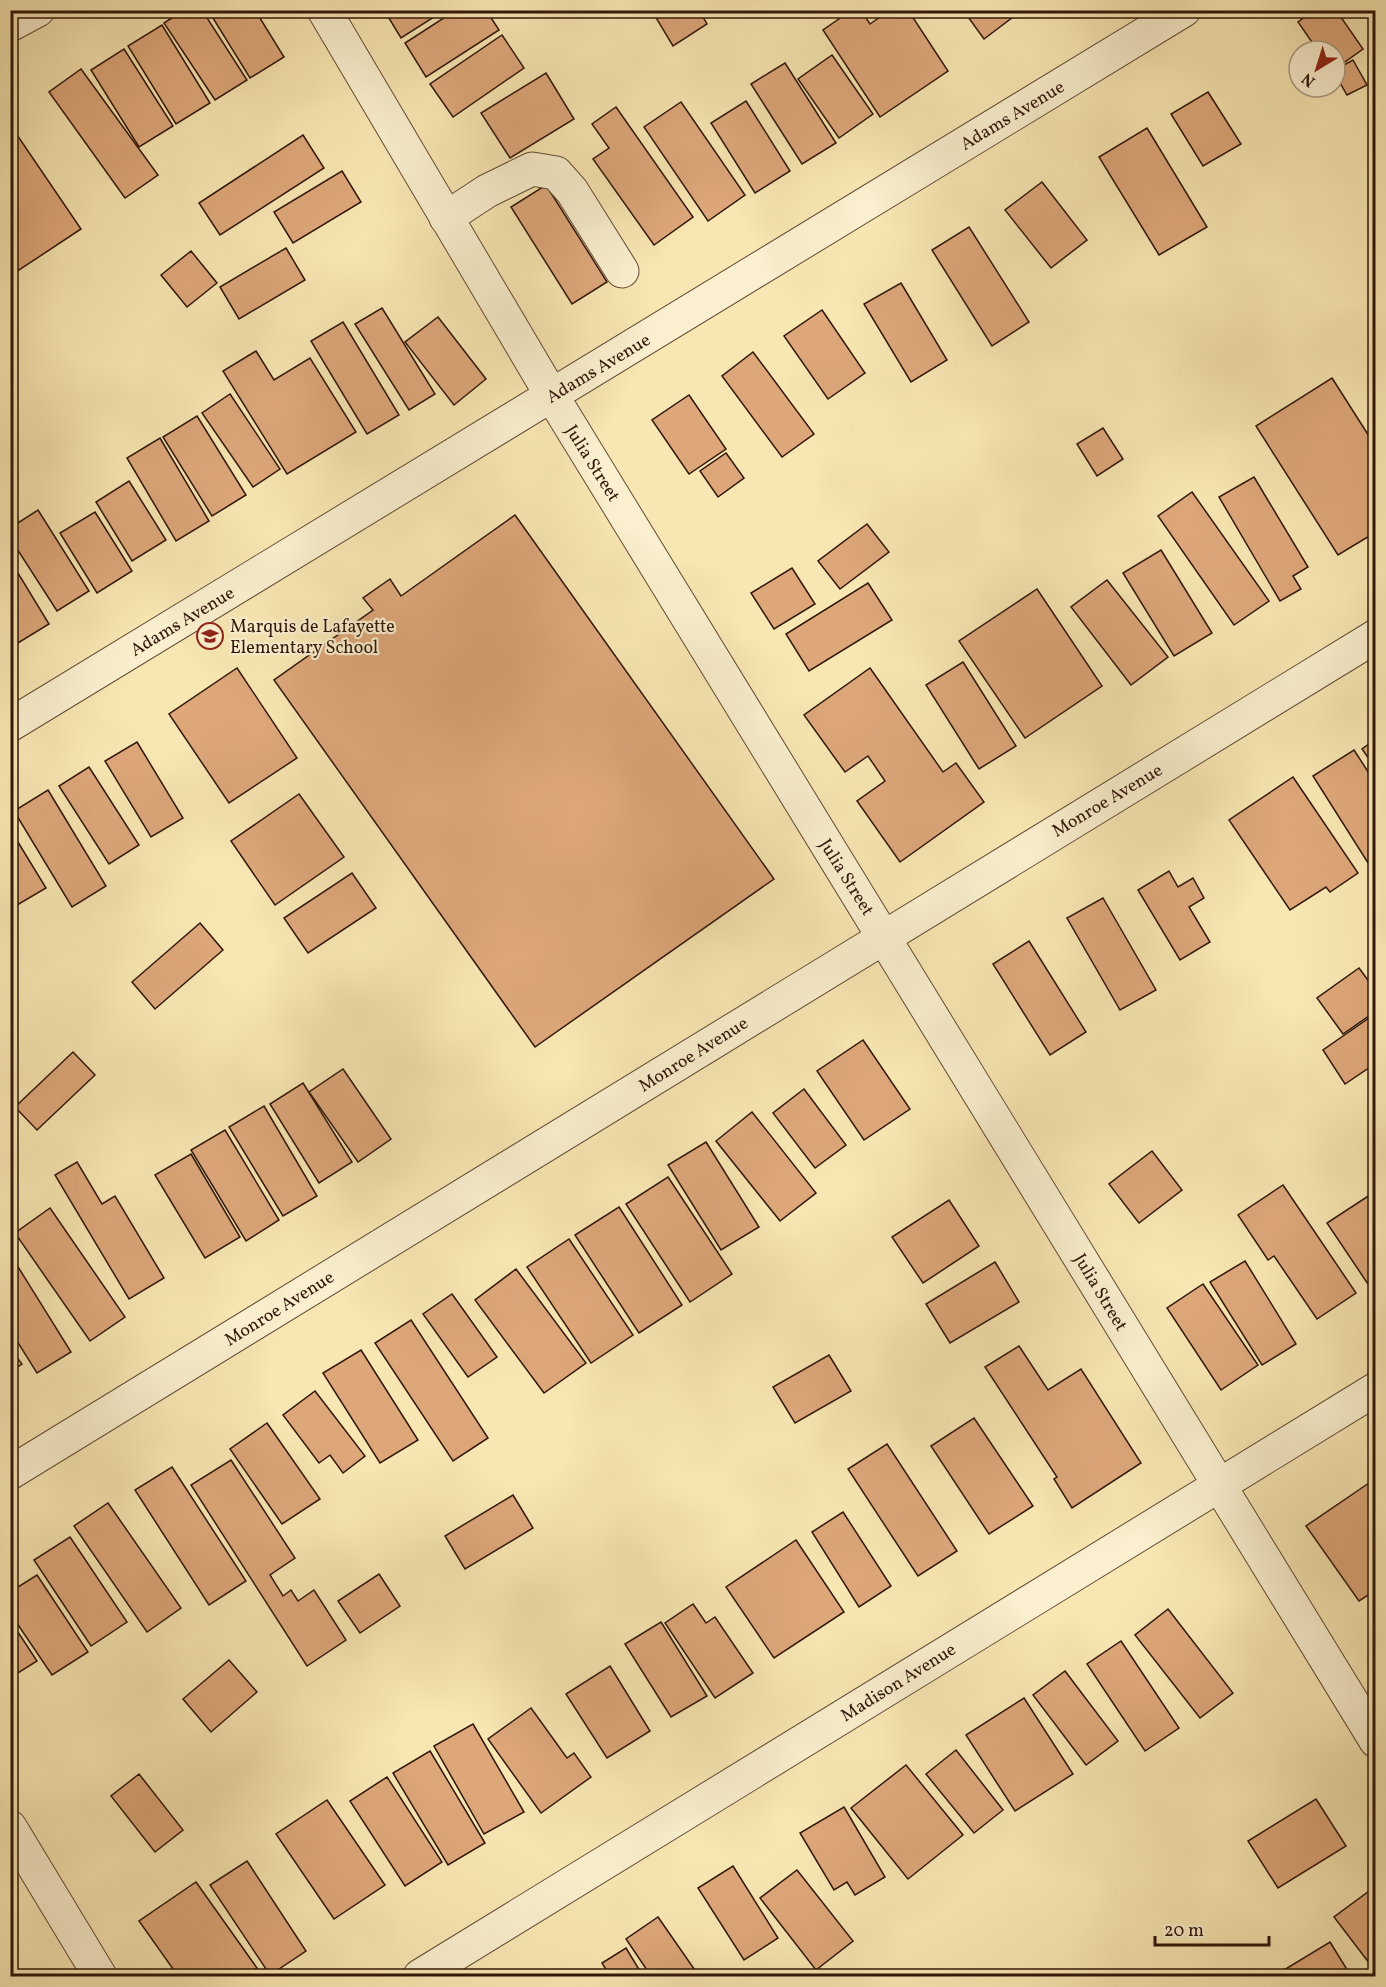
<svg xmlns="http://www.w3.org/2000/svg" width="1386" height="1987" font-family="Vollkorn,serif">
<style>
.building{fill:#dda77a;stroke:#31170a;stroke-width:1.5}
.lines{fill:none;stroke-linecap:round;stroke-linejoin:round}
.minor-casing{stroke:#634b34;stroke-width:35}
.minor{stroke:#faefce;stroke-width:33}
.labels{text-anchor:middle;stroke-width:4.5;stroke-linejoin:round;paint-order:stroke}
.street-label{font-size:18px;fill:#31170a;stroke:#faefce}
.poi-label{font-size:18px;fill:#31170a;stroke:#faefce;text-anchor:start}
</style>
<rect width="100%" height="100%" fill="#f8e7b3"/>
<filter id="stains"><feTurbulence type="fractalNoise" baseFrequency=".00333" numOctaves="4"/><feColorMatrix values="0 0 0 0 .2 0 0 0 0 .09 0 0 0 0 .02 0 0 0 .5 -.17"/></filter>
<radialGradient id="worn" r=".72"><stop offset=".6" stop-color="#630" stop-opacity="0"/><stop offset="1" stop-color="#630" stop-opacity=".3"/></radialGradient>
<g class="building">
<polygon points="184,10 202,10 247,80 215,100 164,23"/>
<polygon points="208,10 255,10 284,57 250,78"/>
<polygon points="384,10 445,10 401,38"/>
<polygon points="456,10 486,10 499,30 426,77 405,43"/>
<polygon points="663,10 699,10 707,24 673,46 655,16"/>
<polygon points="852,10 861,10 870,24 890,10 908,10 948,71 880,117 823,30"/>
<polygon points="963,10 1009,10 1013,17 984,39"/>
<polygon points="1314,10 1336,10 1363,49 1335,69 1335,51 1318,51 1298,22"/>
<polygon points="1370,10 1376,10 1376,28 1366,13"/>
<polygon points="162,25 210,103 176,124 128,46"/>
<polygon points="502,35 524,68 453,117 430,84"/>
<polygon points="124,49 173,126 139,147 91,70"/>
<polygon points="832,55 873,114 839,138 798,79"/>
<polygon points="1353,60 1367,85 1347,95 1335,74 1335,70"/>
<polygon points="785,63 836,143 802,164 751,84"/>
<polygon points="81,69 158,175 125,198 49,92"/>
<polygon points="546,73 574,119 510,158 481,113"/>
<polygon points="1208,92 1241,144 1203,166 1171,114"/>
<polygon points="746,101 790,171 755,193 711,123"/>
<polygon points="681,102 745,195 708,221 644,127"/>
<polygon points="616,107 693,217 654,245 593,159 609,148 592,124"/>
<polygon points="1147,128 1207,227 1159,255 1099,157"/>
<polygon points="13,129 81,229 16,272 10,264 10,131"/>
<polygon points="303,135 324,168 220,235 199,203"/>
<polygon points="342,171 361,202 293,243 274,212"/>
<polygon points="1042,182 1087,240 1051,268 1005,210"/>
<polygon points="546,185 607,282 572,304 511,207"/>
<polygon points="969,227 1029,322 992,346 932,250"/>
<polygon points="286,248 305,280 239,319 220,287"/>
<polygon points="191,251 217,283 187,307 161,275"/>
<polygon points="901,283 947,360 911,382 864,304"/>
<polygon points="382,308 435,394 409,410 355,324"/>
<polygon points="822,310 865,373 828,399 784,336"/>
<polygon points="438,317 486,379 454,405 405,342"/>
<polygon points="343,322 399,415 367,434 311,341"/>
<polygon points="256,351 274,380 310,358 356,432 287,474 223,371"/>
<polygon points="753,352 814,434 782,457 722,376"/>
<polygon points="1332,378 1376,447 1376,532 1338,555 1256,426"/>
<polygon points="230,394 280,469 253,487 202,413"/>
<polygon points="689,395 726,449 689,474 652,420"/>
<polygon points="197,416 246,495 212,516 163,437"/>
<polygon points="1103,428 1123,459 1097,476 1077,444"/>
<polygon points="160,438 209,521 176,541 127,458"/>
<polygon points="726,453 744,478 718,497 700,471"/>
<polygon points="1254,477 1308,567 1293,576 1301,589 1280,601 1219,497"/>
<polygon points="129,481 166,540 132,561 96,502"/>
<polygon points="1192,492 1269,601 1234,625 1158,516"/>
<polygon points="38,510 89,591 57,611 10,538 10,528"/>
<polygon points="95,512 132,571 97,593 60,533"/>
<polygon points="515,515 774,879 535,1047 274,680 373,610 363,598 390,579 401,596"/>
<polygon points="867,524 889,552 840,589 818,561"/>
<polygon points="1161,550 1212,633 1174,656 1123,573"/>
<polygon points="10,560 49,624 13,646 10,643"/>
<polygon points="792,568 815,604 774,629 751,593"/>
<polygon points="1107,580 1168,657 1131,685 1071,607"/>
<polygon points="868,583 892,620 809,671 786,634"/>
<polygon points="1037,589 1102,686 1025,738 959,641"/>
<polygon points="963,662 1016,746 979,769 926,685"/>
<polygon points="237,668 297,758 229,803 169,714"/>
<polygon points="870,668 943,772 956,763 984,802 900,862 857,801 885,781 868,756 845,772 804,715"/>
<polygon points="1376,739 1376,769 1362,749"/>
<polygon points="137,742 183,818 151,837 105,761"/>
<polygon points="1354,750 1376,784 1375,874 1313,776"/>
<polygon points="89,767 139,845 109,864 59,786"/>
<polygon points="1293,777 1358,873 1330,892 1326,887 1290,910 1229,820"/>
<polygon points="48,790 106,886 72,907 14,811"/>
<polygon points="299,794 344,857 275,905 231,841"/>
<polygon points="10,829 46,888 12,908 10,906"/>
<polygon points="1169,871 1178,887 1193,878 1204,898 1189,907 1210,942 1180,960 1138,890"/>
<polygon points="352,873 376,908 308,953 284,918"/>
<polygon points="1103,898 1156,990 1120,1010 1067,918"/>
<polygon points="200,923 223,950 155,1009 132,982"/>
<polygon points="1029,941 1086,1032 1050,1055 993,964"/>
<polygon points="1359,968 1376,991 1376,1011 1343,1034 1317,998"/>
<polygon points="1369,1018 1376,1028 1376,1063 1345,1084 1323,1050"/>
<polygon points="863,1040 910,1109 864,1140 817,1071"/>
<polygon points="73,1052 95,1075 37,1130 15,1107"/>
<polygon points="343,1069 391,1139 358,1162 309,1092"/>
<polygon points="303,1083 352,1162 319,1183 270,1104"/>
<polygon points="804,1089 846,1145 815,1168 773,1113"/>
<polygon points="264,1106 317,1196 283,1216 229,1127"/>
<polygon points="752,1112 816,1193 780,1221 716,1141"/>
<polygon points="225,1130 279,1220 246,1241 191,1150"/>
<polygon points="706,1142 759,1227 721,1250 668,1165"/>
<polygon points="1152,1151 1182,1190 1139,1223 1109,1184"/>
<polygon points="191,1154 240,1237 205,1258 155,1175"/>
<polygon points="77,1162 102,1204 115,1196 164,1278 129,1299 55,1175"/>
<polygon points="668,1177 732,1274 690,1302 626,1204"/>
<polygon points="1283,1185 1356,1293 1317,1319 1274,1256 1268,1260 1238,1215"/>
<polygon points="1376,1191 1376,1296 1327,1223"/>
<polygon points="949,1200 979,1246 923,1283 892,1237"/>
<polygon points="619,1207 682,1305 639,1333 575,1235"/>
<polygon points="50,1208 125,1317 90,1341 15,1233"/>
<polygon points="569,1239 633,1335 591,1363 527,1267"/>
<polygon points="1245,1261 1296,1344 1262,1365 1210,1282"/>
<polygon points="15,1262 71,1352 37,1373 10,1330 10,1264"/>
<polygon points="995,1262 1019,1302 950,1343 926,1304"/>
<polygon points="516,1269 586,1363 544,1393 475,1300"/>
<polygon points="1203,1284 1258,1365 1221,1390 1167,1308"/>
<polygon points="452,1294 497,1357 468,1377 423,1314"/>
<polygon points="411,1320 488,1438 453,1461 375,1343"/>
<polygon points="1019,1346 1048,1390 1081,1369 1141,1463 1072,1508 1054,1479 1057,1477 985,1367"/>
<polygon points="10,1348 22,1364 10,1372"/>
<polygon points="361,1350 418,1440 380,1463 323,1373"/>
<polygon points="829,1355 851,1391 795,1423 773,1387"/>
<polygon points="315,1391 365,1456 343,1473 330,1455 319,1463 283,1415"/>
<polygon points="974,1418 1033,1506 989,1534 931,1446"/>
<polygon points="267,1423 320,1499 282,1524 230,1449"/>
<polygon points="887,1444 957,1551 918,1576 848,1469"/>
<polygon points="231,1460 295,1558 270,1575 283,1596 291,1590 298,1601 314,1590 346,1640 307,1666 191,1485"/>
<polygon points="172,1467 246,1581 209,1605 135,1490"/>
<polygon points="1369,1483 1376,1493 1376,1590 1359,1601 1306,1526"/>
<polygon points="513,1495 533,1528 465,1569 445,1536"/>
<polygon points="108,1503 181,1608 147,1632 74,1526"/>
<polygon points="843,1512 891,1586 859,1607 812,1532"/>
<polygon points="70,1537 127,1622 91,1646 34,1560"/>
<polygon points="796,1540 844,1612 774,1658 726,1587"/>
<polygon points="379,1574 400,1606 360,1633 338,1601"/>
<polygon points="37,1575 88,1652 52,1675 10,1613 10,1592"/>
<polygon points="693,1604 706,1623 715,1617 753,1673 715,1698 665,1623"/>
<polygon points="1168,1609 1233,1693 1200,1718 1135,1635"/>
<polygon points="10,1620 37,1661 10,1678"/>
<polygon points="661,1622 707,1696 671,1717 625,1644"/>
<polygon points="1121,1641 1179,1728 1145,1751 1087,1664"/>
<polygon points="229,1660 257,1692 211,1732 183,1699"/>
<polygon points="610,1666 650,1731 607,1758 566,1694"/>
<polygon points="1065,1671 1118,1741 1086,1765 1033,1695"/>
<polygon points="1024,1698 1073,1774 1015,1811 966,1735"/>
<polygon points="531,1708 567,1758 574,1753 591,1777 541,1813 488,1739"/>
<polygon points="473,1724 524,1812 484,1834 434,1746"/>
<polygon points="956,1750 1003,1810 974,1833 926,1774"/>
<polygon points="430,1751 485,1843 448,1865 393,1773"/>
<polygon points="906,1765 963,1835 908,1879 851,1808"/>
<polygon points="139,1774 183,1830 155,1852 111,1796"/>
<polygon points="387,1777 442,1862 405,1886 350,1801"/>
<polygon points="1316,1799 1346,1846 1278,1888 1248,1841"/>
<polygon points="327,1800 385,1885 334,1919 276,1834"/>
<polygon points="844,1807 885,1877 855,1895 847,1882 834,1890 800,1833"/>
<polygon points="247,1861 306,1951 270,1975 210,1885"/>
<polygon points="733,1866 778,1938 744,1960 698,1888"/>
<polygon points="797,1870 853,1941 816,1970 760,1898"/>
<polygon points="196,1882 257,1968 245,1976 178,1976 139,1921"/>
<polygon points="1376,1886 1376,1972 1334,1917"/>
<polygon points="658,1917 699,1976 651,1976 626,1939"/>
<polygon points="1330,1942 1351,1976 1274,1976"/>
<polygon points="626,1948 643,1976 610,1976 602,1963"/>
</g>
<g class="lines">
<defs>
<g id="minor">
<polyline points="324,10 552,396 1376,1741"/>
<polyline points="10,25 38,10"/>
<polyline points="446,218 487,191 532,169 556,173 572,191 622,271"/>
<polyline points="10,725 1184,10"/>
<polyline points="10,1473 1376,636"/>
<polyline points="10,1827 100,1976"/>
<polyline points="420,1976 1376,1389"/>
</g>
</defs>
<use href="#minor" class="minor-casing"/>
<use href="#minor" class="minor"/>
</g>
<defs>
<symbol id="school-ring" viewBox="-11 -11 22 22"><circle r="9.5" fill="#faefce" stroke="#8f2418" stroke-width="1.5"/><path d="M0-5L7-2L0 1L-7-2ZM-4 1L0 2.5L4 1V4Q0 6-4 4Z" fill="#8f2418"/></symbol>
</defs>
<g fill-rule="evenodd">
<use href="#school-ring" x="195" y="621" width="30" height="30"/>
</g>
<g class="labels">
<g class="street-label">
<text transform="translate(1012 115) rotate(-31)" y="6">Adams Avenue</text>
<text transform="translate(598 368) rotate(-31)" y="6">Adams Avenue</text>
<text transform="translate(593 463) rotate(58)" y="6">Julia Street</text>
<text transform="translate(182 621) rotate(-31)" y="6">Adams Avenue</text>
<text transform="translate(1107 800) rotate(-31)" y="6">Monroe Avenue</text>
<text transform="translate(847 877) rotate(58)" y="6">Julia Street</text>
<text transform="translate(693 1054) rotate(-32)" y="6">Monroe Avenue</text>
<text transform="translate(1101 1292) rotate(59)" y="6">Julia Street</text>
<text transform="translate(279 1308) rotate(-32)" y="6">Monroe Avenue</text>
<text transform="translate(898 1682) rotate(-32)" y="6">Madison Avenue</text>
</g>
<g class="poi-label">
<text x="230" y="632">Marquis de Lafayette<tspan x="230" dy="21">Elementary School</tspan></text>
</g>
</g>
<rect width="1386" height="1987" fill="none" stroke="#f8e7b3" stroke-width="36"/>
<rect x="12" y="12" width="1362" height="1963" fill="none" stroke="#31170a" stroke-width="3"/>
<rect x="18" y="18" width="1350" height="1951" fill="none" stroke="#31170a" stroke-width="1.5"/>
<g transform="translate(1317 69) rotate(218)"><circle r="28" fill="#faefce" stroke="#aa9980" stroke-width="1.5"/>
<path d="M0-4.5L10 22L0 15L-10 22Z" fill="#8f2418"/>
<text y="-9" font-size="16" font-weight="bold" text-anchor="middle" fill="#31170a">N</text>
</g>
<path d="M1155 1936v9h114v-9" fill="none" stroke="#31170a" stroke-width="3"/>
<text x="1164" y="1936" font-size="18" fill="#31170a" stroke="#faefce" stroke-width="4.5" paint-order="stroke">20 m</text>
<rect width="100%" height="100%" filter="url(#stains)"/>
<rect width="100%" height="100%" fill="url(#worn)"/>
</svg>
